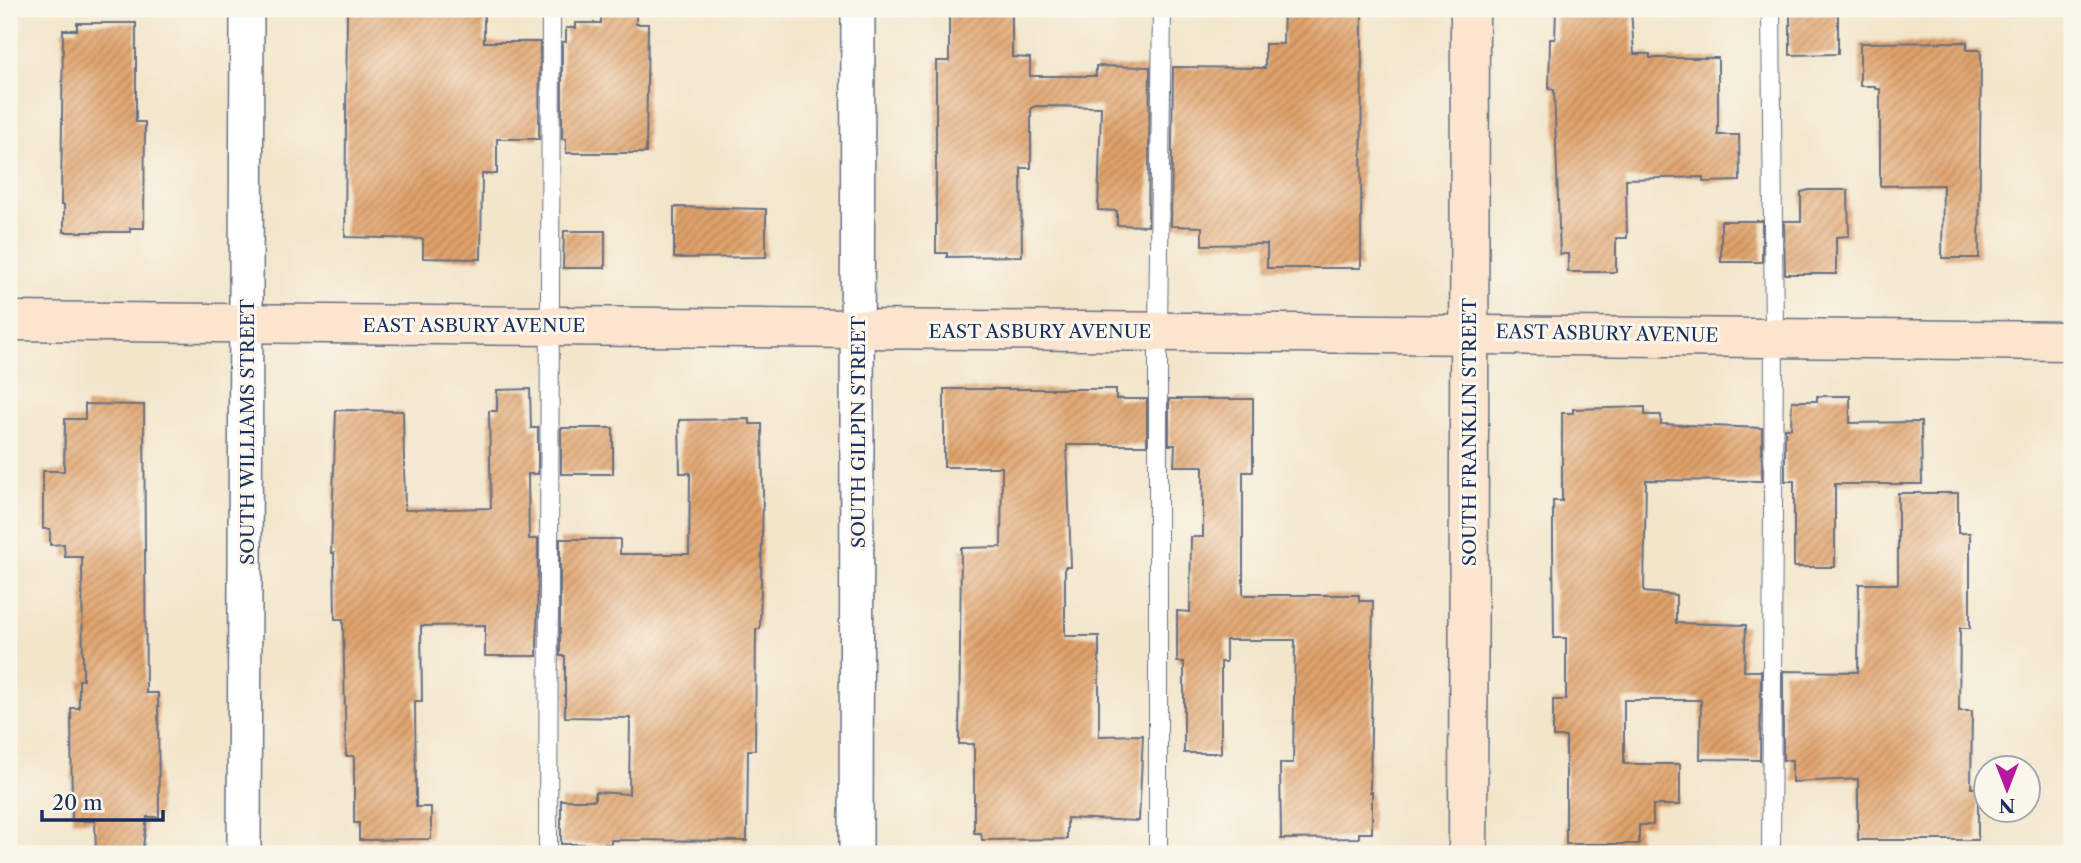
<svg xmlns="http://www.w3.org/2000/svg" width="2081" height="863" font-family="'Libre Caslon Text',serif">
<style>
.building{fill:url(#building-hatch)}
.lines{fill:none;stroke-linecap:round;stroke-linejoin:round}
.lane-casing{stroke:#666f84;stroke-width:20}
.street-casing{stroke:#666f84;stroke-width:36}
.secondary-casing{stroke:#666f84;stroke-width:41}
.lane{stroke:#fff;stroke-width:18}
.street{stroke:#fff;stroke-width:33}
.secondary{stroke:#fce5cf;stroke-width:38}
.labels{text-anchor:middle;stroke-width:6;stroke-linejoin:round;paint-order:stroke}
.street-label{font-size:19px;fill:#1b2f5e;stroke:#fbf7ec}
</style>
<defs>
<pattern id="building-hatch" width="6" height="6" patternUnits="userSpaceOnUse" patternTransform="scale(1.75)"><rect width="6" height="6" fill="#e0a26a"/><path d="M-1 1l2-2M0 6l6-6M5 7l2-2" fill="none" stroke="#b5845a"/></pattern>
</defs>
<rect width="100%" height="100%" fill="#fbf7ec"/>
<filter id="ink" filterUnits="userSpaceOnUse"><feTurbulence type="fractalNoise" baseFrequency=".0143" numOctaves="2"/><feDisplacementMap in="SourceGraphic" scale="14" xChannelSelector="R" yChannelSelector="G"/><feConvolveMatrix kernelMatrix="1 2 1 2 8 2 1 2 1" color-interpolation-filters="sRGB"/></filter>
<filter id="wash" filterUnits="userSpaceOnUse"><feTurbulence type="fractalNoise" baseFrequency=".00686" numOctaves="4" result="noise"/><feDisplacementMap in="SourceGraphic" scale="28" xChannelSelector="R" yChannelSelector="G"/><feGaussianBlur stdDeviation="1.57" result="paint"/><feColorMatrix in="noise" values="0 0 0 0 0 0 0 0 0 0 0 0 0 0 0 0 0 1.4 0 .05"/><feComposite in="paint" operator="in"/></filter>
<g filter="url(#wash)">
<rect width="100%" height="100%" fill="#f2e5ca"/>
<g id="blocks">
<g class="building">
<polygon points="347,9 424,9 424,13 484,13 484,42 540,42 539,139 497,139 497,174 482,174 481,259 423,258 423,239 345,237"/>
<polygon points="601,9 636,9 636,24 648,24 646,153 566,153 566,139 562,139 562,42 566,42 566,28 576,28 576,23 601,23"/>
<polygon points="949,9 1012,9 1012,57 1030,58 1030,76 1096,76 1096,66 1150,67 1148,226 1117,225 1117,211 1098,210 1101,107 1036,106 1031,108 1031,168 1021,168 1022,256 947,257 947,253 936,253 936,61 949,61"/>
<polygon points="1284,9 1362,9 1361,268 1267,268 1267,244 1202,245 1202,227 1171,226 1173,67 1265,68 1265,44 1283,44"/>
<polygon points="1556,9 1631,9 1634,54 1650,54 1650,58 1718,58 1718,135 1739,135 1740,181 1703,182 1703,177 1626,179 1627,238 1616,238 1616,272 1568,272 1568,254 1560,254 1554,90 1549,89 1550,39 1555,39"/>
<polygon points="1790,9 1838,9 1838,54 1790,55"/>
<polygon points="77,23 136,23 136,122 145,122 144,228 130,228 130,232 64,232 64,205 61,205 63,30 77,30"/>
<polygon points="1967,42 1967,50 1981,50 1979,258 1942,258 1943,185 1880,186 1880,89 1875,89 1875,86 1860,86 1860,43"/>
<polygon points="1809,190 1848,190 1849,236 1836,237 1836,274 1785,274 1784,221 1801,221 1801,192"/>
<polygon points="674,207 766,209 766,257 674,258"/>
<rect x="1721" y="221" width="41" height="41"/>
<polygon points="564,231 605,231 605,268 563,268"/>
<polygon points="530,389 531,428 538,428 538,474 528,474 529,539 538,539 537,656 485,656 485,625 421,626 422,701 415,701 416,794 416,807 431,807 431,839 359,840 359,823 354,823 354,756 346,756 343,619 335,619 334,553 331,553 336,410 403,411 405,510 491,508 489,411 497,411 497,390"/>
<polygon points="944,389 1116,389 1116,399 1147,399 1147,445 1067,445 1071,567 1065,567 1065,636 1099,636 1099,736 1143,735 1139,821 1067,818 1067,839 982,840 981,833 974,833 974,744 959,744 961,548 1001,547 1002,467 944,467"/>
<polygon points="1817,396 1850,396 1850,423 1921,422 1922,484 1835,484 1835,567 1794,567 1794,481 1785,481 1785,428 1791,428 1792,401 1817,401"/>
<polygon points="1169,399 1253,399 1253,472 1243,472 1243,595 1359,595 1359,601 1373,601 1370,792 1372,792 1372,833 1359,833 1359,838 1281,839 1280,763 1293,763 1295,640 1226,640 1226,662 1221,662 1221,753 1184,753 1184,662 1177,662 1177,611 1190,612 1191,537 1203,537 1203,466 1174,466 1175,445 1169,445"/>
<polygon points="85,404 144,405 146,693 158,693 159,817 147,817 142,854 96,854 95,821 72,821 71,708 79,708 79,680 83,680 82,557 65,557 64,544 50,545 50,529 43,529 43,471 64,471 65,419 85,419"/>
<polygon points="1645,407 1645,415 1661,415 1661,424 1762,428 1762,481 1646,480 1644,592 1676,595 1676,623 1746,625 1744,671 1761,671 1760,760 1700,759 1701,700 1624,700 1624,764 1680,764 1680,805 1653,805 1653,825 1639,825 1639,844 1566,844 1566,737 1553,737 1553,700 1566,700 1566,638 1554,638 1553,544 1553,501 1562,501 1562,413 1573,413 1573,409"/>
<polygon points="750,419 750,424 762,424 763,494 760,629 756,629 755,750 748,750 747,841 611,840 611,844 561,844 561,800 595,800 595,792 629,794 630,718 565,717 565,656 560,656 560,539 620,539 620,554 689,554 690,473 680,473 679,420"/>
<rect x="561" y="428" width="52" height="46"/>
<polygon points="1898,493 1958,493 1958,533 1970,533 1970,628 1960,628 1959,711 1972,711 1971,788 1978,788 1978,840 1858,840 1858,779 1792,782 1792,760 1783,760 1783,671 1858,672 1859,584 1898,584"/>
</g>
</g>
</g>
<g filter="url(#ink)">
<use href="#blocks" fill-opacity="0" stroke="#666f84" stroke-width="2"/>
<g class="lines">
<defs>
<g id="lane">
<polyline points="1771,9 1774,335 1771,854"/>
<polyline points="548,854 551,9"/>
<polyline points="1158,854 1158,331 1162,9"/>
</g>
<g id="street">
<polyline points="244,854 247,9"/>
<polyline points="856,854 858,9"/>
</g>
<g id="secondary">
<path d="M 9,321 C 697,330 1384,331 2072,341"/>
<polyline points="1468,854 1470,9"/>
</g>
</defs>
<use href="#lane" class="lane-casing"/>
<use href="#street" class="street-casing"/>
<use href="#secondary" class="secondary-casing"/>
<use href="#lane" class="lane"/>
<use href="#street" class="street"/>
<use href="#secondary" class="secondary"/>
</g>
</g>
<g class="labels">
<g class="street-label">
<text x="474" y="332">EAST ASBURY AVENUE</text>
<text x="1040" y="338">EAST ASBURY AVENUE</text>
<text transform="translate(1607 333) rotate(1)" y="7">EAST ASBURY AVENUE</text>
<text transform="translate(247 432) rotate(-90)" y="7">SOUTH WILLIAMS STREET</text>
<text transform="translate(858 432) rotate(-90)" y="7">SOUTH GILPIN STREET</text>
<text transform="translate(1469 432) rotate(-90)" y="7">SOUTH FRANKLIN STREET</text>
</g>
</g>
<rect width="2081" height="863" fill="none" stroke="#fbf7ec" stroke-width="35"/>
<g transform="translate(2007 789) rotate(180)"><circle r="33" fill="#fbf7ec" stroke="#a1a7b3" stroke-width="2"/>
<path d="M0-5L12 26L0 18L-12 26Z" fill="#b5179e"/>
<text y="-10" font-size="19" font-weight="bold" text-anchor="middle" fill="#1b2f5e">N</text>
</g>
<path d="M42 810v10h121v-10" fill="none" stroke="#1b2f5e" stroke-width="3.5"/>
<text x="52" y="810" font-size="21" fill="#1b2f5e" stroke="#fbf7ec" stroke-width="5" paint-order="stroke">20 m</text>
</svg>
